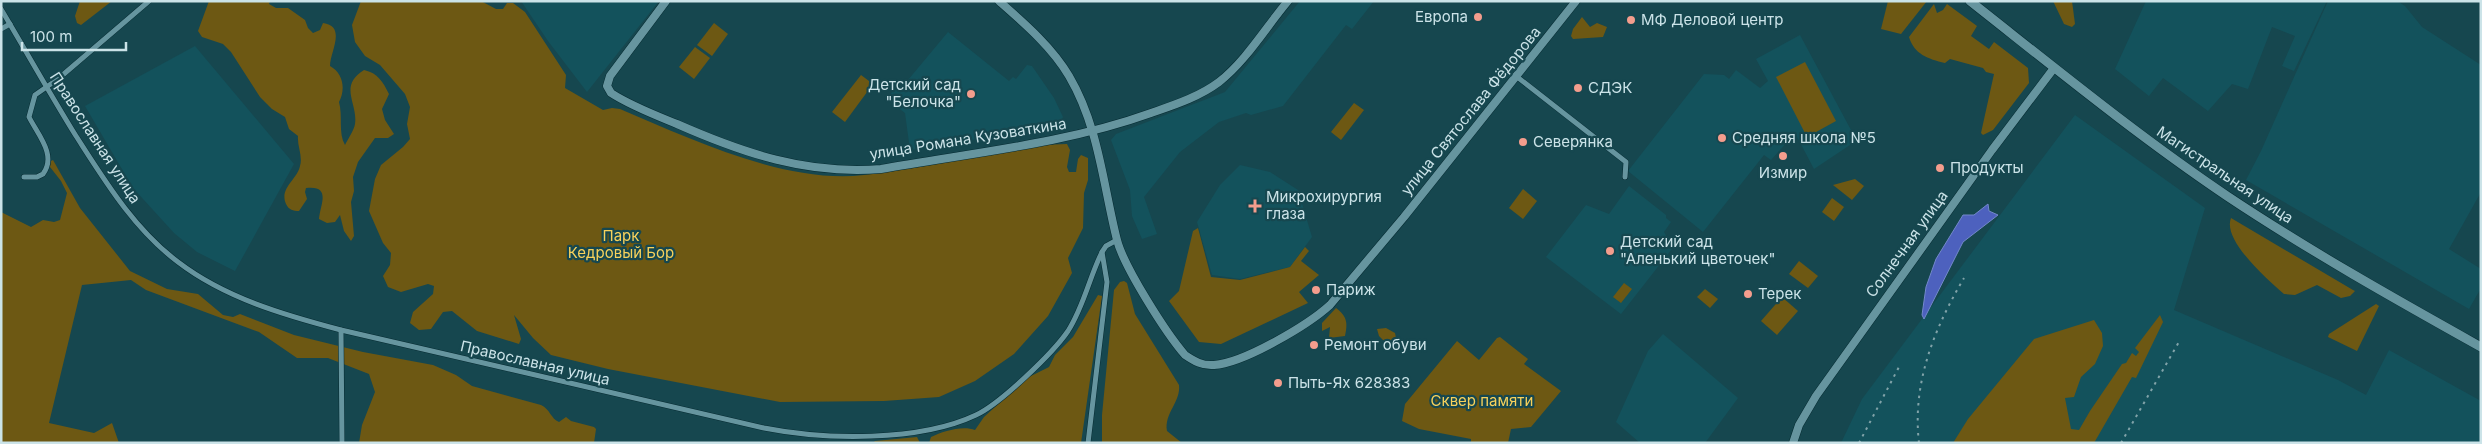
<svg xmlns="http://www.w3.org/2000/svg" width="2482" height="444" font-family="Inter,sans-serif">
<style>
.built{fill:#13525c}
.green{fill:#6d5813}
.water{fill:#4d61be;stroke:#7388cb}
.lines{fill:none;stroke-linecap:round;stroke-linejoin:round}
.minor-casing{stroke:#062b32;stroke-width:6}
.tertiary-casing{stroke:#062b32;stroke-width:9}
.secondary-casing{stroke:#062b32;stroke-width:10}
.minor{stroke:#66959f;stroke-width:5}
.tertiary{stroke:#66959f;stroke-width:8}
.secondary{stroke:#66959f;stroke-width:9}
.rail{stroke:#81a3a9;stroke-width:2;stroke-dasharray:2.5 5;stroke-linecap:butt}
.poi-dot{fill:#f49d8d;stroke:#16474f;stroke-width:2}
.labels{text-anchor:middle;stroke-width:4.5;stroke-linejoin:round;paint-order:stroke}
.poi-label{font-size:15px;fill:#cbe3e8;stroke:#16474f;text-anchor:start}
.street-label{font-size:15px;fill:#cbe3e8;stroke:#16474f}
.park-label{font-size:15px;fill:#f7d15b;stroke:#16474f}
</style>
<rect width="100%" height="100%" fill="#16474f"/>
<g class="built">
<polygon points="521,1 659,1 587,92 548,41"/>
<polygon points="1300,1 1374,1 1352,29 1346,25 1283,106 1251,115 1246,113 1219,122 1180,152 1144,197 1157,234 1142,239 1132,216 1130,190 1111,140 1116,134 1225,92"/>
<polygon points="2146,1 2327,1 2294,71 2282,66 2295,36 2272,27 2248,89 2232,84 2208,111 2163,78 2149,96 2115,69"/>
<polygon points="2328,1 2397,1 2405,6 2422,27 2481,65 2481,192 2449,249 2481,269 2481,288 2469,309 2246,180 2261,151"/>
<polygon points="948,32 1009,81 1013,77 1016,79 1027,65 1032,66 1054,98 1063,117 1059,126 910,150 905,113 887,99 894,89 903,86"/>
<polygon points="1800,35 1851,130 1850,145 1814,169 1795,133 1771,160 1764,155 1703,232 1628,171 1704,74 1724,75 1729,79 1736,70 1760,88 1768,81 1756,59"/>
<polygon points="195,46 294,164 235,271 197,252 174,233 133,188 85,106"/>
<polygon points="2075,115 2205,208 2174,310 2338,380 2366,395 2389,350 2481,401 2481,443 1841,443 1862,399"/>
<polygon points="1240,165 1270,172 1298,190 1312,237 1290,267 1240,279 1212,275 1197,222 1220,185"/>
<polygon points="1629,186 1666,215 1666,218 1671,222 1664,232 1669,241 1675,245 1621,314 1546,257 1586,205 1609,214"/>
<polygon points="1663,334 1738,398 1705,443 1640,443 1616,422 1648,351"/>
</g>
<g class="green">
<polygon points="80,1 112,1 81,25 77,23 75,16"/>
<path d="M 209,1 L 270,1 L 269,4 L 276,8 L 288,8 L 305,20 L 308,28 L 313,33 L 320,30 L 323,23 C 347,26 330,52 330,66 C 343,73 346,89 339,102 C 343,116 338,133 345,145 C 348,139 354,130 355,124 C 358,103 338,86 364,70 C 378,73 383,82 389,94 L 382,109 L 385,120 L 394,134 L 388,138 L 375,138 L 358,162 L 353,177 L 354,191 L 351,202 L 354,236 L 351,241 L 344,231 L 340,215 L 335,222 L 327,223 L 319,219 C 320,205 332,185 306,188 L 305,192 L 307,199 L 299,211 C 293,211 289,210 286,204 C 279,188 297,180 300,166 C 303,156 297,146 298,136 L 289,129 L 285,117 L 272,109 L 260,97 L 231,52 L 223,44 L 202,37 L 198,31 Z"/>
<path d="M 361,1 L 481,1 L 496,9 L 503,9 L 507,3 L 513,3 L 525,12 L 566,75 L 565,88 L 603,110 L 612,108 L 620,109 C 691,139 785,184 864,175 C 908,170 951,161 995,154 C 1018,150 1043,144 1067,144 L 1070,150 L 1067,167 L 1069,172 L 1076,172 L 1078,159 L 1081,155 L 1088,158 L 1088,180 L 1084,193 L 1083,228 L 1068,258 L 1072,273 L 1048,316 L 1014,354 L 975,381 L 939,397 L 884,401 L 780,402 L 608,369 L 551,355 L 533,338 L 514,315 L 521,339 L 519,344 L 477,331 L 452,311 L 443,312 L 431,329 L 419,330 L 410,323 L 413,312 L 433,294 L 434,286 L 428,284 L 401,292 L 388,287 L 383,276 L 390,265 L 391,253 L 383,243 L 369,211 L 375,179 L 381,165 L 403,147 L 410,139 L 407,124 L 410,107 L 405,94 L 380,65 L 365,56 L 355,42 L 352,25 Z"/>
<polygon points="1888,1 1927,1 1901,34 1881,29"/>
<polygon points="2053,1 2072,1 2075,24 2072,27 2064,24"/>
<path d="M 1934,4 L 1937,13 L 1943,10 L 1947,4 L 1977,26 L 1971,36 L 1989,49 L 1994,42 L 2028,68 L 2029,83 L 1993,130 L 1983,135 L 1981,133 L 1994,74 L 1986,72 L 1983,68 L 1950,59 L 1945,63 C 1928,59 1914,54 1909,37 Z"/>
<polygon points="1582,17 1590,27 1597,23 1607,27 1603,37 1573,39 1571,36 1573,29"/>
<polygon points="714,23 728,34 712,56 697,45"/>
<polygon points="695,47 710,58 694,79 679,67"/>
<polygon points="1805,62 1836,121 1807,137 1776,77"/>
<polygon points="861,75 873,84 845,122 832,112"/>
<polygon points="1354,103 1364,110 1341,140 1331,132"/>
<path d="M 53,160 L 80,208 L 130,271 L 167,289 L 198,294 L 223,315 L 233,317 L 240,314 L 294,335 L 363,352 L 433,365 L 456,375 L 472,386 L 541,405 C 550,409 551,419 559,422 L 566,417 L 571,421 L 594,427 L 596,429 L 594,443 L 359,443 L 362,425 L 375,392 L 369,374 L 328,358 L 297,358 L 259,332 L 146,290 L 131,280 L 82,285 L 49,423 L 94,433 L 112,423 L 119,443 L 1,443 L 1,212 L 31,227 L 43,220 L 54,222 L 60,220 L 67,193 L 61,181 L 50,167 L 51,161 Z"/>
<polygon points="1855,179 1864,186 1852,200 1833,185"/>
<polygon points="1523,189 1537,201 1523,219 1509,208"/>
<polygon points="1832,198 1844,207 1834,221 1822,212"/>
<path d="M 2231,218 L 2353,290 L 2355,291 L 2350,296 L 2341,298 L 2317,285 L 2295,295 L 2284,294 C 2268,280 2222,240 2231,218 Z"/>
<polygon points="1198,228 1211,277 1240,280 1290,267 1305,247 1309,251 1301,261 1319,275 1299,292 1308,303 1221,344 1199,342 1169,301 1179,291 1193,231"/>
<polygon points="1799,261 1818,276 1808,288 1789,274"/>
<path d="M 1124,281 L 1127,283 L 1135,314 L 1179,385 C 1181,402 1164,413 1167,431 L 1182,443 L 1102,443 L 1102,415 L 1114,290 L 1120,282 Z"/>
<polygon points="1624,283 1632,289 1621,303 1613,297"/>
<polygon points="1705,289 1718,299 1710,308 1697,297"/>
<path d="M 1098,295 L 1102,296 L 1081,443 L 929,443 L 931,437 C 943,431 963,425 975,430 L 984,417 L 1027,378 L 1049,367 L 1055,355 L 1073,337 Z"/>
<polygon points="1782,297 1798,311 1777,335 1761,321"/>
<polygon points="2376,304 2379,306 2357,351 2328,337 2329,334"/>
<path d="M 1336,308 C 1347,316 1348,323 1345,336 L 1329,338 L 1330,327 L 1322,331 L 1322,323 Z"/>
<polygon points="2160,315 2163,322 2136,378 2132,377 2094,443 1953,443 1968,419 2034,339 2094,320 2102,333 2103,346 2095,364 2081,377 2074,397 2065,398 2071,429 2079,430 2090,411 2122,364 2126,363 2132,353 2136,356 2139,352 2135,348"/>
<polygon points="1386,328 1395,333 1396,338 1386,343 1379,336 1377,329"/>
<polygon points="1500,337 1528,359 1524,364 1561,391 1531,427 1511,429 1508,443 1471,443 1471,439 1419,429 1402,421 1405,404 1457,341 1479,360 1497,338"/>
<polygon points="917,437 920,443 873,443 875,441"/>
</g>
<polygon class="water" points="1988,204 1989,211 1998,215 1963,242 1924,319 1922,315 1926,287 1936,259 1963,215 1974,215"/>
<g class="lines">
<defs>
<g id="minor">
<path d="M 1,9 C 26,51 50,94 76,136 C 105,181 134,229 178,262 C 225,298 284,315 341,330 L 764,428 C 825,440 919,442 976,415 C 1000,404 1053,353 1068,331 C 1084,306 1089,278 1102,252 L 1106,246 L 1117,240"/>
<polyline points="1,29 10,24"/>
<polyline points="1516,76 1626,162 1625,177"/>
<path d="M 24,177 L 37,177 L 43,174 C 57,155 38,135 29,117 L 35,95 L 58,79 L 149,1"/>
<polyline points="341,330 342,443"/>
<polyline points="1088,443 1107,282 1102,252"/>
</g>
<g id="tertiary">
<path d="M 666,1 L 610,76 L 607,86 L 611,93 C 631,106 655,115 677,124 C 743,153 807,175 881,169 C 970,153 1065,144 1151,113 C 1174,105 1199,97 1219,82 C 1246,61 1266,27 1288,1"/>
<path d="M 999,1 C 1024,23 1052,47 1069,76 C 1099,127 1103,185 1117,240 C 1124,267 1166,333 1185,355 C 1194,361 1202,366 1214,365 C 1244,363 1308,325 1330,305 L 1404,217 L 1576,1"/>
<polyline points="1793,443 1799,425 1816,396 1992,150 2054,68"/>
</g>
<path id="secondary" d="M 1970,1 C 2055,68 2138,136 2227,196 C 2308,250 2395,299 2481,347"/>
</defs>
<use href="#minor" class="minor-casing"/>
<use href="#tertiary" class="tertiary-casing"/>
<use href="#secondary" class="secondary-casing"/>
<use href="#minor" class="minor"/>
<use href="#tertiary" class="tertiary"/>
<use href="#secondary" class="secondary"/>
<g class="rail">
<polyline points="1859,443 1900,365"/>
<path d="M 1919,443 C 1912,383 1934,329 1964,278"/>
<polyline points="2121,443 2180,340"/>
</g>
</g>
<g class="poi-dot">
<circle cx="1478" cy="17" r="5"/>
<circle cx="1631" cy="20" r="5"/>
<circle cx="1578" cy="88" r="5"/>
<circle cx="971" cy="94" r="5"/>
<circle cx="1722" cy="138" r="5"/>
<circle cx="1523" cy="142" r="5"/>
<circle cx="1783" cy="156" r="5"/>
<circle cx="1940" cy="168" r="5"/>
<path d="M1252.5 198.5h5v5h5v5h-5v5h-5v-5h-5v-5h5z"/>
<circle cx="1610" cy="251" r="5"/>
<circle cx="1316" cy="290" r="5"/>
<circle cx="1748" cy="294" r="5"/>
<circle cx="1314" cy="345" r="5"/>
<circle cx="1278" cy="383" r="5"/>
</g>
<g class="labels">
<g class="poi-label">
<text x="1468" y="22" text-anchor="end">Европа</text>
<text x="1641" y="25">МФ Деловой центр</text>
<text x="961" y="90" text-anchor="end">Детский сад<tspan x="961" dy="17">"Белочка"</tspan></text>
<text x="1588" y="93">СДЭК</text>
<text x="1732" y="143">Средняя школа №5</text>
<text x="1533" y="147">Северянка</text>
<text x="1950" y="173">Продукты</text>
<text x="1783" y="178" text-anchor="middle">Измир</text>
<text x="1266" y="202">Микрохирургия<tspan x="1266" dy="17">глаза</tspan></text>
<text x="1620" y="247">Детский сад<tspan x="1620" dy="17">"Аленький цветочек"</tspan></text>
<text x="1326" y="295">Париж</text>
<text x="1758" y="299">Терек</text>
<text x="1324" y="350">Ремонт обуви</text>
<text x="1288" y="388">Пыть-Ях 628383</text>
</g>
<g class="street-label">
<text transform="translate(1471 111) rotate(-51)" y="5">улица Святослава Фёдорова</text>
<text transform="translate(95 138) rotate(57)" y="5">Православная улица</text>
<text transform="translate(968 139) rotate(-9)" y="5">улица Романа Кузоваткина</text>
<text transform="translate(2225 175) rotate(34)" y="5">Магистральная улица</text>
<text transform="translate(1907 244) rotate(-54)" y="5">Солнечная улица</text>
<text transform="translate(535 363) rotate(13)" y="5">Православная улица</text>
</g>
<g class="park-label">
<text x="621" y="241">Парк<tspan x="621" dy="17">Кедровый Бор</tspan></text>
<text x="1482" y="406">Сквер памяти</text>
</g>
</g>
<rect width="2482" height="444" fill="none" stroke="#cbe3e8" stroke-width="5"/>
<path d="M22 42v8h104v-8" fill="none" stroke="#cbe3e8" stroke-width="2.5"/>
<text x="30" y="42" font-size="15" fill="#cbe3e8" stroke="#16474f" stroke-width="4" paint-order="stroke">100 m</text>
</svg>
